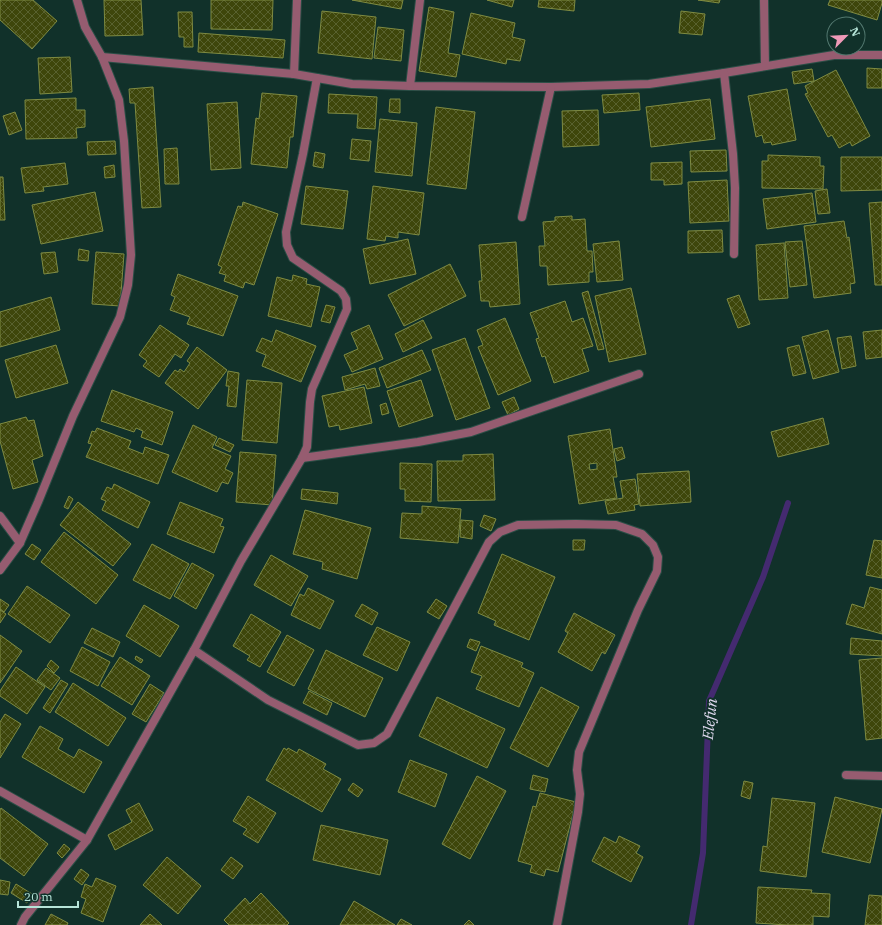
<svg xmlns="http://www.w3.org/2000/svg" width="882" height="925" font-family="'IBM Plex Serif',serif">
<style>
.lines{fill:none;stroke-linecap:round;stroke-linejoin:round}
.stream{stroke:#442a70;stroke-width:6}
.building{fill:url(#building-cross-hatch);stroke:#7f8b42;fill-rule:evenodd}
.street-casing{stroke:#2b4e46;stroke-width:10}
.street{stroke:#965c70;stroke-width:8}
.labels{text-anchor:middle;stroke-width:4;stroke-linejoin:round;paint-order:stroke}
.water-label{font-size:15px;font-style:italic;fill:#e0daef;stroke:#11312a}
</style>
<defs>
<pattern id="building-cross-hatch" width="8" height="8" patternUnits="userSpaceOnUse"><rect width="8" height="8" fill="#3e460b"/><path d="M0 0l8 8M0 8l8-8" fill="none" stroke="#58612e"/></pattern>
</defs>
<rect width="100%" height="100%" fill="#11312a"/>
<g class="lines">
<polyline class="stream" points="691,925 703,853 709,701 763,577 788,503"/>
</g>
<g class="building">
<polygon points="0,0 33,0 57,21 32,49 0,20"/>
<polygon points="104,0 141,0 143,35 105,36"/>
<polygon points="211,0 273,0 272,30 211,29"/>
<polygon points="352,0 403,0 401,9"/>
<polygon points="487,0 514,0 512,7"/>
<polygon points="539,0 575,0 574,11 538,7"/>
<polygon points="698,0 720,0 719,3"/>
<polygon points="830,0 882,0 882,3 877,20 828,5"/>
<polygon points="429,7 454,12 448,53 460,55 456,77 419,71"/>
<polygon points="322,11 376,17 372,59 318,53"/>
<polygon points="681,11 705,14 702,35 679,33"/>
<polygon points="178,12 192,12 193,47 184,47 184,37 179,37"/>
<polygon points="471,13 515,23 512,37 525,40 520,61 507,59 506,64 462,54"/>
<polygon points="378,27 404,30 401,61 374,58"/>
<polygon points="199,33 285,40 283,58 198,52"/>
<polygon points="70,57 72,92 40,94 38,58"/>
<polygon points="867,68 882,69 882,88 867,88"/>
<polygon points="812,69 814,81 794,84 792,72"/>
<polygon points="836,70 870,136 852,146 850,142 839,148 832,135 828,137 805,94 808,93 805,86"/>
<polygon points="153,87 161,207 142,208 135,103 130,103 129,89"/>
<polygon points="787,89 796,140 772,145 771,142 764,143 762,135 756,137 748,96"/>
<polygon points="262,93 297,96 293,137 290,137 287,168 251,164 256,118 259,119"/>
<polygon points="639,93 640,110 604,113 602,95"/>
<polygon points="329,94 377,97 375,129 357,128 358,114 328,113"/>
<polygon points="76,98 76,110 85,110 85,127 76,128 77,138 26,139 25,100"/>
<polygon points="390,99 400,99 400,113 389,112"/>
<polygon points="710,99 715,139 651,147 646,107"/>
<polygon points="237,102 241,168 211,170 207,104"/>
<polygon points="436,107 475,112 466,189 427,184"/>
<polygon points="598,110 599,145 563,147 562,111"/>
<polygon points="15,112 22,130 9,135 3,116"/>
<polygon points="380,119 417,123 412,176 375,172"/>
<polygon points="352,139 371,141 369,161 350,159"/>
<polygon points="115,141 116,154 88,155 87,142"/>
<polygon points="177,148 179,184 165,184 164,149"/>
<polygon points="726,150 727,171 691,172 690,151"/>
<polygon points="315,152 325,154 323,168 313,166"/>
<polygon points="768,155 820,157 820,166 824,166 823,189 762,188 762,161 768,161"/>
<polygon points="841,157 882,157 882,190 841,191"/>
<polygon points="682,162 682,184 664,185 664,180 651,180 651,163"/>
<polygon points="65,163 68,184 43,187 44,191 25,193 21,168"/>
<polygon points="114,165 115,177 105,178 104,167"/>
<polygon points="0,177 3,177 5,220 0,220"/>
<polygon points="727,180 729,221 690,223 688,182"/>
<polygon points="306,186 348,191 343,229 301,224"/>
<polygon points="373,186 424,193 419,235 398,232 398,238 386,236 385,241 367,239"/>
<polygon points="827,189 830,213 818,214 815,191"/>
<polygon points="95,192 103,231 41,244 32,205"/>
<polygon points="812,193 816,222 767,229 763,199"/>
<polygon points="243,202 278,214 254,285 245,282 243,288 224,281 226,275 219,273 222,267 218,265 238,206 242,207"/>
<polygon points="882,202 882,285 875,285 869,203"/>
<polygon points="572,216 572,220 585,219 587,251 592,251 593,272 589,272 589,282 548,285 547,266 540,266 539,246 545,246 543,222 555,221 555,217"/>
<polygon points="844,221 847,238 849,237 855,283 850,284 851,293 814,298 804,226"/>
<polygon points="722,230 723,252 688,253 688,231"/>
<polygon points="408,239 416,274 370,284 363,249"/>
<polygon points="619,241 623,280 597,282 593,244"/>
<polygon points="802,241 807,285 790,287 785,242"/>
<polygon points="516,242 520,304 490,307 489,301 481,301 479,281 482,281 479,245"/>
<polygon points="784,243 788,298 759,300 756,245"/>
<polygon points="79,249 89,251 88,261 78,260"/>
<polygon points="55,252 58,272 44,274 41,253"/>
<polygon points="96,252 124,254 120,306 92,304"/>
<polygon points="450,264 466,296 404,326 388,295"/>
<polygon points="178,274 238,296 223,336 187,324 190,317 170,310 175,297 171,295"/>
<polygon points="293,275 307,279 306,284 320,287 311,327 268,316 277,277 292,281"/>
<polygon points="631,288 646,354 609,362 595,296"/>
<polygon points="588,291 604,349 598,350 582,293"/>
<polygon points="739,295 750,324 738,328 727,299"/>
<polygon points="51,297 60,330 0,347 0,312"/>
<polygon points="565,301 572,322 583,318 593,346 582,349 589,371 554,383 545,356 542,357 536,339 539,338 530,313"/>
<polygon points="326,305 335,307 330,323 321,321"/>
<polygon points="505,318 531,381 498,395 478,347 483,345 477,330"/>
<polygon points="423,320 432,338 403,352 395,334"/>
<polygon points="160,325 189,345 181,358 175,354 159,377 143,366 147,361 139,355"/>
<polygon points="369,325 383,359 352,372 344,355 358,349 351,333"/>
<polygon points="276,330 316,346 301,382 262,366 266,355 256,351 262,338 272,342"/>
<polygon points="828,330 839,372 813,379 802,337"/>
<polygon points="882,330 882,357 866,359 863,332"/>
<polygon points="851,336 856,366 842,369 837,338"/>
<polygon points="465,338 490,408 456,420 432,350"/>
<polygon points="56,345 68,383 16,398 5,360"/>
<polygon points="799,345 806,373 793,376 787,348"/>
<polygon points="197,347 227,370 198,409 165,383 175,370 178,372 180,369 184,372 190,363 187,361"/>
<polygon points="422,350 431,370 387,388 379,368"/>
<polygon points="375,368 380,386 367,389 365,384 345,390 342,377"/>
<polygon points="228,371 239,373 236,407 227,406 229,386 226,386"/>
<polygon points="247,380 282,383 277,443 242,440"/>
<polygon points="421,380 433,416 399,427 387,391"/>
<polygon points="364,387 372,423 340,430 339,425 329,427 322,396"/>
<polygon points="112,390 173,412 162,445 141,437 143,431 136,428 134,432 101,421"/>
<polygon points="514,397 519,409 508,415 502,402"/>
<polygon points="386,403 389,413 382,415 380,405"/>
<polygon points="26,417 28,421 34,420 43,456 32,460 38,482 13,489 0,441 0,424"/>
<polygon points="823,418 829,444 778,457 771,432"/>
<polygon points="193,425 217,437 212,448 231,456 225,469 233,473 228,484 222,482 217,492 172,472"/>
<polygon points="97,428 131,441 128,448 143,454 145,447 169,455 158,484 86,457 92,444 88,443 92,431 95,432"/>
<path d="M 610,429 L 617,477 L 613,477 L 617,498 L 579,504 L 568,436 ZM 597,463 L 597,469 L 590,470 L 589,464 Z"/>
<polygon points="219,438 234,445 230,452 215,445"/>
<polygon points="622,447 625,458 617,461 614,449"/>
<polygon points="240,452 276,455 272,505 236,502"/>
<polygon points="493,454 495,500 438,501 437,461 463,461 463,455"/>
<polygon points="400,463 432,464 431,502 405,501 405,489 400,489"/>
<polygon points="689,471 691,502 640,506 637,474"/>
<polygon points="635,479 639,504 634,505 635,510 608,514 605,501 623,498 620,481"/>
<polygon points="114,484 150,502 138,528 102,510 106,501 101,499 107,487 112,489"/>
<polygon points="302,489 338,493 337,504 301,499"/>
<polygon points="69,496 73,499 68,509 64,507"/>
<polygon points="78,502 131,544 113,566 60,525"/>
<polygon points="180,502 223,519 220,526 224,527 214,553 167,534"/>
<polygon points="422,506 461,509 458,543 400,538 402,513 422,514"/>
<polygon points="305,510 371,528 357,579 322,569 323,562 293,554"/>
<polygon points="484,515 496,519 491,531 480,526"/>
<polygon points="461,520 473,521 472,539 460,537"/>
<polygon points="64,532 118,575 96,604 41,562"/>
<polygon points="573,540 585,540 584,550 573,550"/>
<polygon points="874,540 882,541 882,578 866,575"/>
<polygon points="32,544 41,550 34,560 25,554"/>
<polygon points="152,544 189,564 170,599 133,580"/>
<polygon points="502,554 555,577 529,640 494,625 496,621 478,613"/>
<polygon points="271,555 308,576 291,606 254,585"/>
<polygon points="192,563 214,575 196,609 174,596"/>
<polygon points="27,586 70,615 50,643 8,614"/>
<polygon points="870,587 882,590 882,634 846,624 852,604 864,608"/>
<polygon points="308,588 334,601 320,629 291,615 300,594 304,596"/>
<polygon points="0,599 9,605 4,612 0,609"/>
<polygon points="436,599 447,606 439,619 427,612"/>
<polygon points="362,604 378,613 372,625 355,616"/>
<polygon points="144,605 179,626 160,657 126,636"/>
<polygon points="0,610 6,614 0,623"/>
<polygon points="574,613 615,635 605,654 602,652 592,671 558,652 568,633 565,631"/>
<polygon points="251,614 281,632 260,667 247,660 250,656 233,646"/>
<polygon points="377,627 410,642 397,671 363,655"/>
<polygon points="92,628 120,642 113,657 84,643"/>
<polygon points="0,635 22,651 0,683"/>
<polygon points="287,635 314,650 294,686 267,672"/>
<polygon points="851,638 882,641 882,656 850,654"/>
<polygon points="470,639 480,642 476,651 467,647"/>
<polygon points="481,646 523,663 521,667 534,673 519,707 476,689 482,676 471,672"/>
<polygon points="82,647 110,662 98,686 70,671"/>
<polygon points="326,650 383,678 365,717 308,689"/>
<polygon points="136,656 143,660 141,663 135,659"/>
<polygon points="120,657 150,676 132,705 101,686"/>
<polygon points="882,658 882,738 866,740 859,660"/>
<polygon points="51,660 59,667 54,673 47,666"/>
<polygon points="16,667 45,687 27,714 0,696 0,691"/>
<polygon points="46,668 60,678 51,690 37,680"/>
<polygon points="61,680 68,684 50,713 43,708"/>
<polygon points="73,683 126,718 108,746 55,712"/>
<polygon points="150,684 164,693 146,722 132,714"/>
<polygon points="541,687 579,707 548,767 510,748"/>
<polygon points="309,691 332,703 327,715 303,703"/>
<polygon points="437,697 505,729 487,768 419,736"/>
<polygon points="5,714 21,724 0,758 0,722"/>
<polygon points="40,726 63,739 58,749 74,758 79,749 102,762 84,793 22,757"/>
<polygon points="284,748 287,750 288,748 297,753 299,749 326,764 323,769 341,779 322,812 266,780"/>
<polygon points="410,760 447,774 435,807 398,792"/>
<polygon points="533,775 548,779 545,792 530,789"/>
<polygon points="477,776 506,791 470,859 442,844"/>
<polygon points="744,781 753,783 750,799 741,796"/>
<polygon points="353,783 363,790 358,797 348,790"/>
<polygon points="540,793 576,802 558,872 546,869 544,876 530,872 532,865 518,861 533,806 536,807"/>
<polygon points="248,796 276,813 258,843 243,834 247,829 233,821"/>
<polygon points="835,797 882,809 870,863 822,852"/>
<polygon points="772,798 815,803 806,877 760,871 763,846 767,847"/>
<polygon points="139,803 153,830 115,850 108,835 132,822 126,810"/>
<polygon points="1,808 48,844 24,876 0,858 0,810"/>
<polygon points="321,825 388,840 380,875 313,860"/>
<polygon points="619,836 640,846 636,853 643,857 631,882 592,861 604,837 616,843"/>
<polygon points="64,844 70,849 62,858 57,853"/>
<polygon points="167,857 201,886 178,914 143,885"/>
<polygon points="231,857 243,866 233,879 221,870"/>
<polygon points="81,869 89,875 82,885 74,879"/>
<polygon points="96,878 116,886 103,922 81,913 86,899 81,897 85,884 92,887"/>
<polygon points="0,880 10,882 8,895 0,894"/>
<polygon points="16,884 32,894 27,903 11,893"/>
<polygon points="758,887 812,890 811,893 830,894 829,917 813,916 813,925 787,925 756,923"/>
<polygon points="261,893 289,923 287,925 229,925 224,920 245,898 250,904"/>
<polygon points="869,895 882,896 882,925 865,925"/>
<polygon points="354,901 395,925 340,925"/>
<polygon points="51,914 68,923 67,925 45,925"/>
<polygon points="150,914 162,925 140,925"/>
<polygon points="401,919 412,925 397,925"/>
<polygon points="469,920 474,925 464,925"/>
</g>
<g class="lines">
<defs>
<g id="street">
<polyline points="764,0 765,66"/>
<polyline points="102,57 294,74 352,84 410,86 551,87 649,84 724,73 834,55 882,55"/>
<polyline points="724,73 733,154 735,188 734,254"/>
<polyline points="294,74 297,0"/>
<polyline points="410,86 420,0"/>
<polyline points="522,217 551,87"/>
<polyline points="302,458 418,442 471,432 639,374"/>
<polyline points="0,516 20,543"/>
<polyline points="0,570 20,543 38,502 73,416 120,317 128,285 131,255 124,141 119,100 102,57 85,27 77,0"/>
<polyline points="194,650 268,700 358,745 374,743 387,734 489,542 500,532 518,525 576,524 616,525 642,534 653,545 658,557 657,571 638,610 579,752 577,770 580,794 578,812 557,925"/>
<polyline points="846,775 882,776"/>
<polyline points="0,791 87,840"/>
<polyline points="21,925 25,917 87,840 194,650 241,561 302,458 307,447 310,402 312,389 347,309 346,299 341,291 293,258 287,245 286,232 303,154 317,78"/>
</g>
</defs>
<use href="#street" class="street-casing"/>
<use href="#street" class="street"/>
</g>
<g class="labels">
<g class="water-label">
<text transform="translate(710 719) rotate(-84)" y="5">Elefun</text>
</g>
</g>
<g transform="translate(846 36) rotate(66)"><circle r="19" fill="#11312a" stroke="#537970"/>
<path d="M0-3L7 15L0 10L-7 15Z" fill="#ef9ab8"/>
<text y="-6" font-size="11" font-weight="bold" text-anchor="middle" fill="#b6e4d8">N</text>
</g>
<path d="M18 901v6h60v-6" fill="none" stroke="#b6e4d8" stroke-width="2"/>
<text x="24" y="901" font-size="12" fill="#b6e4d8" stroke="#11312a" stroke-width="3" paint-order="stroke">20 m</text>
</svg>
